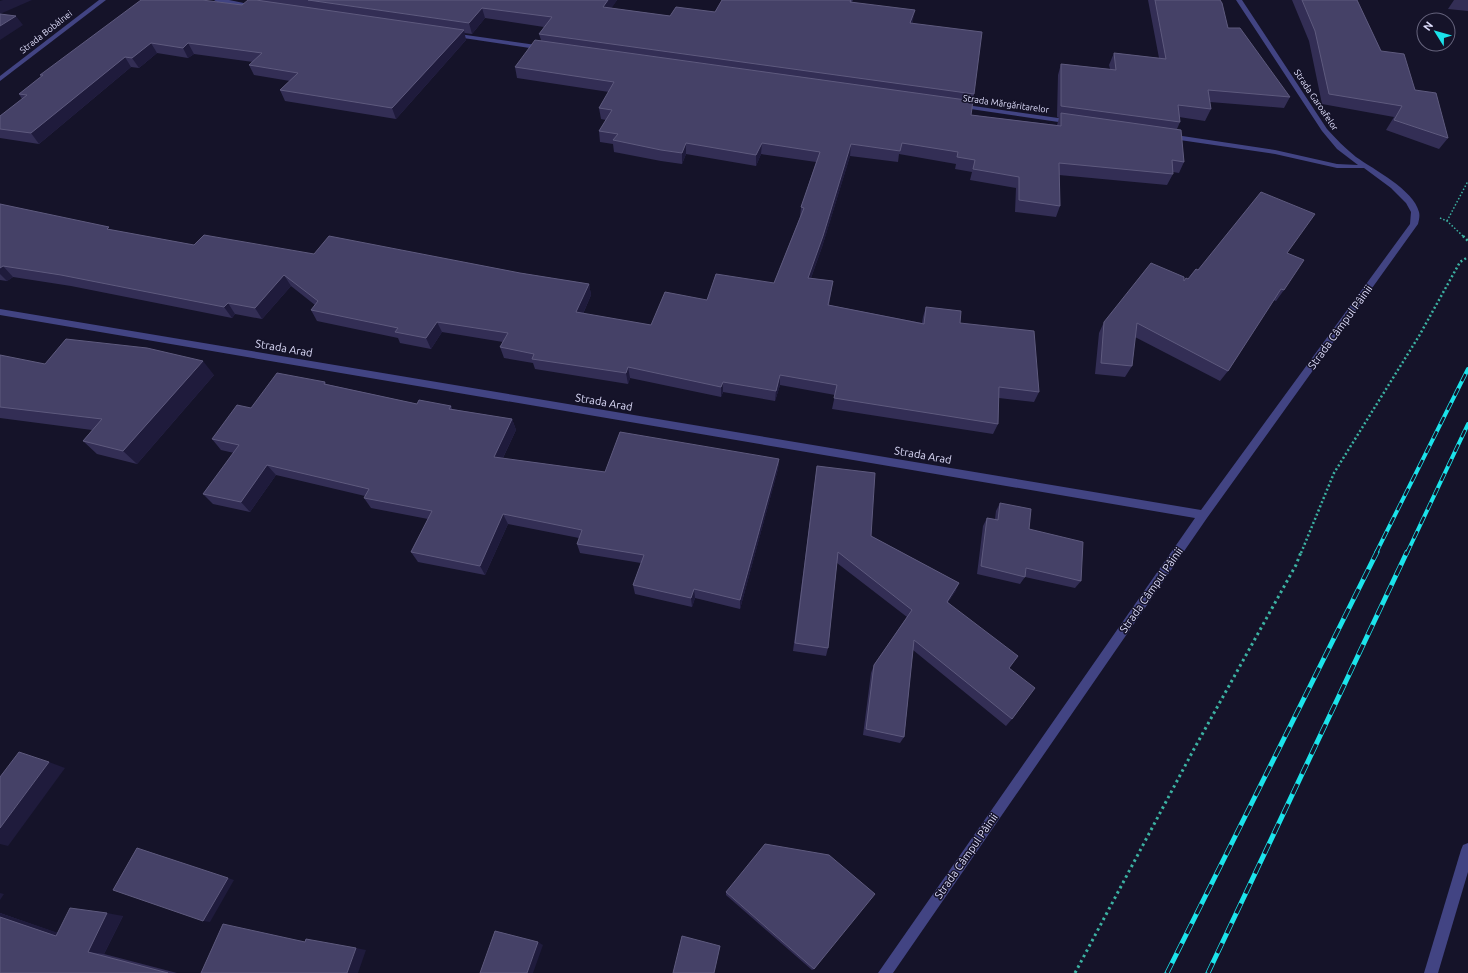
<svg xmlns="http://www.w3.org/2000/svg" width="1468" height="973" font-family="Ubuntu,sans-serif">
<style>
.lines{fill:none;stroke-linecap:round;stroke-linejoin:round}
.path-far2{stroke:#3cb2a3;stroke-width:1.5;stroke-dasharray:1.5 2;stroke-linecap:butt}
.path-far1{stroke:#3cb2a3;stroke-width:2.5;stroke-dasharray:2 2.5;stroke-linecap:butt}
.path{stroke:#3cb2a3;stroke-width:3;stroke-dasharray:2.5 3.5;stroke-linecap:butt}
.minor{fill:#424483;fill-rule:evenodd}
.rail-far1-casing{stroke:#1be3ea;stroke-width:4}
.rail-casing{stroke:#1be3ea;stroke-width:5}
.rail-far1{stroke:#151329;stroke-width:2.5;stroke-dasharray:8;stroke-linecap:butt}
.rail{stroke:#151329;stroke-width:3.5;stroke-dasharray:11;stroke-linecap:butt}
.wall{fill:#332e55}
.shaded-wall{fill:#1f1b3c}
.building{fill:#454167;stroke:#5e5a7e}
.labels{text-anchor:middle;stroke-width:3;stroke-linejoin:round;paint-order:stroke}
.far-street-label{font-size:9px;fill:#dfdefc;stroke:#151329}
.street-label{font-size:11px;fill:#dfdefc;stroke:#151329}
</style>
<rect width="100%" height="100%" fill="#151329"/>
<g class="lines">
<g class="path-far2">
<polyline points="1440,218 1447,221 1464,237"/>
<polyline points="1447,221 1468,181"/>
</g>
<g class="path-far1">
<polyline points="1463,236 1468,241"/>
<polyline points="1301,553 1334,473 1419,336 1460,262 1468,257"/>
</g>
<polyline class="path" points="1075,973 1194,749 1296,565 1301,552"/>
<g class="minor">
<polygon points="99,0 106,0 0,81 0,76"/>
<polygon points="214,0 229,0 259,6 256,8 217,2"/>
<path d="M 1236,0 L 1242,0 L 1327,129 C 1336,139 1345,148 1356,157 C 1373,169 1414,190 1419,212 C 1420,216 1419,220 1418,224 L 1207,518 L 893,973 L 878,973 L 1195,518 L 0,315 L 0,309 L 1201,510 L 1410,224 L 1411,212 L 1406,203 L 1391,188 L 1364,168 L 1337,168 L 1275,154 L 1166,138 L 1165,136 L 1169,134 L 1275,150 L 1337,164 L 1358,165 L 1337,149 L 1322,131 Z"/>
<polygon points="452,33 543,46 546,48 543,50 450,36 450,34"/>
<polygon points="959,104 1072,120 1075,122 1072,124 957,107 956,106"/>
<polygon points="1468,843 1468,872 1438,973 1424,973 1461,850 1463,845"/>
</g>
<defs>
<g id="rail-far1">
<polyline points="1376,553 1468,369"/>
<polyline points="1407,553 1468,424"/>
</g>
<g id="rail">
<polyline points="1167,973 1377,552"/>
<polyline points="1208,973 1407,552"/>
</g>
</defs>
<use href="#rail-far1" class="rail-far1-casing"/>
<use href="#rail" class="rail-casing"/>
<use href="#rail-far1" class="rail-far1"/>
<use href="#rail" class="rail"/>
</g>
<g class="wall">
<polygon points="259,0 617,0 611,8 670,16 715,12 722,0 853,0 852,2 913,21 912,24 974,94 972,101 971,115 1057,125 1059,118 1057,117 1058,75 1061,64 1110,69 1109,65 1114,53 1159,58 1148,0 1220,0 1228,28 1290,97 1284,108 1210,102 1211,109 1205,121 1179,117 1180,122 1177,129 1184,162 1179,173 1173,172 1173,174 1167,185 1059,175 1060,206 1056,217 1015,212 1016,188 970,180 972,172 955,169 956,164 899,154 898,162 850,156 822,247 811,278 833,281 829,305 922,323 923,317 926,307 960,323 1039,392 1034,402 999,398 998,424 993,434 832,409 835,395 780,385 775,401 723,392 721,397 630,378 628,384 535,369 533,363 504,358 500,347 503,342 442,332 431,349 400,343 398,338 317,321 311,310 315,305 291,286 262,319 235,314 232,318 71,286 13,277 7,281 0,280 0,204 111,230 194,245 314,254 520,273 589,284 591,295 583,314 651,325 707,300 774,283 800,217 801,207 816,162 761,154 756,166 686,154 682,164 661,161 614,152 613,144 600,142 599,131 606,120 601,119 599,108 609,92 517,78 515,67 541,40 539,34 544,27 485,18 472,34 464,33 466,40 396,119 285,101 280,90 290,81 254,75 249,65 253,62 194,54 188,58 157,53 139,68 131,67 39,144 0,138 0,116 22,99 19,94 41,77 40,75"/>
<polygon points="1292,0 1357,0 1381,51 1415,90 1448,138 1439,149 1386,130 1394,117 1322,104 1309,41"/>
<polygon points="1454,0 1468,0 1468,11 1448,9"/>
<polygon points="1287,253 1284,290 1276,301 1273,300 1228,371 1220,381 1135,337 1132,366 1125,377 1095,374 1099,333 1104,322 1184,281 1188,279 1198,270"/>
<polygon points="0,355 45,364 214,375 137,464 97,454 83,441 92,430 0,418"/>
<polygon points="325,382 326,384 417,404 451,406 452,409 512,419 516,430 503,458 605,472 779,459 778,469 740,609 695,598 692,607 635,594 633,585 641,563 580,553 577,544 579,538 508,524 485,575 418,562 411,552 428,519 371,508 364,498 365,496 276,475 250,512 213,504 203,494 234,453 221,450 212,439 251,408"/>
<polygon points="817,466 871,536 959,583 955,592 948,602 1009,668 1012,719 1006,726 913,650 904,737 900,743 863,735 871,673 874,665 907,617 837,563 828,648 826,656 793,651"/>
<polygon points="1000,503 1029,529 1081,581 1075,588 1025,577 1020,584 977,574 983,526 987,518 995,519 996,511"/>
<polygon points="726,892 814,969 812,970 726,895"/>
<polygon points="0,913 57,933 123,916 104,954 177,973 0,973"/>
</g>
<g class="shaded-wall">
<polygon points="3,0 32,0 0,14 0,1"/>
<polygon points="608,0 617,0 605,18 603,7"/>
<polygon points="482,8 485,18 472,34 469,23"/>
<polygon points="915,10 913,21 908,34 910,23"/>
<polygon points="16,16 23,25 0,40 0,26"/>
<polygon points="464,30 466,40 396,119 392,108"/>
<polygon points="151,43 157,53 139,68 132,58"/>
<polygon points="188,43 194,54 188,58 183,48"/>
<polygon points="125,57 131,67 39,144 31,133"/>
<polygon points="686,143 686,154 682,164 682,153"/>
<polygon points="762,143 761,154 756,166 756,155"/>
<polygon points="851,144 850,156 822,247 807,289 808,278"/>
<polygon points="3,266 13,277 7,281 0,274 0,268"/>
<polygon points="284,275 291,286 262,319 255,308"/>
<polygon points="589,284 591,295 579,323 576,312"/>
<polygon points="228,303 235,314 232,318 224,307"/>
<polygon points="437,322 442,332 431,349 426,338"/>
<polygon points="203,361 214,375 137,464 123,451"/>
<polygon points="628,367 630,378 628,384 626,373"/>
<polygon points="780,375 780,385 775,401 776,391"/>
<polygon points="723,382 723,392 721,397 721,387"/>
<polygon points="512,419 516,430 498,468 494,457"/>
<polygon points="779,459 778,469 740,609 740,600"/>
<polygon points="267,465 276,475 250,512 241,502"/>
<polygon points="503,514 508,524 485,575 480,566"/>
<polygon points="959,583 955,592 943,610 947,602"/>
<polygon points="694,589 695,598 692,607 691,598"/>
<polygon points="49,762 65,768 8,846 0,844 0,828"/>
<polygon points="137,848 234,880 210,922 203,921"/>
<polygon points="0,893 4,894 0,900"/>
<polygon points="0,913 73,938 56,936 0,917"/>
<polygon points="107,913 123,916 104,954 88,952"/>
<polygon points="538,942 543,945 533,973 527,973"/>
<polygon points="356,948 366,950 358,973 347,973"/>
</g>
<g class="building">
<polygon points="141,0 202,0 242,5 248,0 256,0 464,30 392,108 280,90 298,73 249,65 262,53 188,43 183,48 151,43 132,58 125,57 31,133 0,129 0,116 27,95 19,94 43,75 40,75"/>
<polygon points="308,0 608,0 603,7 670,16 676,7 715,12 722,0 851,0 850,2 915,10 910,23 982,32 974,94 539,34 552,17 482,8 469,23"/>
<polygon points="1155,0 1220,0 1222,3 1228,28 1240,28 1290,97 1208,90 1211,109 1178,105 1180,122 1061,106 1061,64 1116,70 1114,53 1166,59"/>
<polygon points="1302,0 1357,0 1381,51 1404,54 1415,90 1436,93 1448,138 1394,120 1402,106 1329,94 1315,31"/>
<polygon points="0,14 16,16 0,26"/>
<polygon points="535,40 973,101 971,115 1061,126 1061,113 1181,130 1184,162 1172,160 1173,174 1059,163 1060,206 1019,200 1019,177 973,169 975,160 957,157 958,152 902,143 900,151 851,144 823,236 808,278 833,281 828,305 924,324 926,307 961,311 960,323 1034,331 1039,392 999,387 998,424 834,398 837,385 780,375 776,391 723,382 721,387 628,367 626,373 532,359 534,354 500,347 508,333 437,322 426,338 395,332 398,328 311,310 318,301 284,275 255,308 228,303 224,307 61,275 3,266 0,268 0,204 109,227 107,229 194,245 204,235 314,254 329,236 520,273 589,284 576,312 651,325 665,292 707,300 716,274 774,283 804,208 801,207 820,152 762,143 756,155 686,143 682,153 661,150 613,140 618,134 599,131 612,110 599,108 614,82 515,67"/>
<polygon points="1261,192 1315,214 1287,253 1304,260 1284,290 1281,289 1228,371 1137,323 1132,366 1101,363 1104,322 1151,263 1184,277 1184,281 1186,278 1188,279 1196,269 1198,270"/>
<polygon points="66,339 147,348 203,361 123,451 83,441 102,419 0,407 0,355 45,364"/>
<polygon points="277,373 325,382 324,384 417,404 419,400 451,406 449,409 512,419 494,457 605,472 620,432 779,459 740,600 694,589 691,598 633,585 644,555 577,544 582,530 503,514 480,566 411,552 432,511 364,498 369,489 267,465 241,502 203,494 239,445 212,439 237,405 251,408"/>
<polygon points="817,466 875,473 871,536 959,583 947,602 1018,656 1009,668 1035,688 1012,719 914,640 904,737 866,729 874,665 912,610 838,552 828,648 795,643"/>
<polygon points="1000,503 1031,509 1029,529 1083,542 1081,581 1026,568 1025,577 981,566 987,518 998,520"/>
<polygon points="19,752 49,762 0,828 0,777"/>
<polygon points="765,844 829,855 875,894 814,969 726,892"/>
<polygon points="137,848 228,878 203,921 113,890"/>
<polygon points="70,908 107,913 88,952 168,973 0,973 0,917 56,936"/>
<polygon points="223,924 305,942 306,939 356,948 347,973 201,973"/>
<polygon points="495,931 538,942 527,973 480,973"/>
<polygon points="682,936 720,946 714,973 673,973"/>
</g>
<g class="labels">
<g class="far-street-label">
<text transform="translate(46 32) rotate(-38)" y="3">Strada Bobâlnei</text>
<text transform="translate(1316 100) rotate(56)" y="3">Strada Garoafelor</text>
<text transform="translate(1006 104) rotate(8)" y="3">Strada Mărgăritarelor</text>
</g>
<g class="street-label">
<text transform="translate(1340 327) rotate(-54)" y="4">Strada Câmpul Pâinii</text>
<text transform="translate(284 348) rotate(10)" y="4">Strada Arad</text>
<text transform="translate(604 402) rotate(10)" y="4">Strada Arad</text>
<text transform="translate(923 455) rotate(10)" y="4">Strada Arad</text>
<text transform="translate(1151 590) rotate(-55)" y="4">Strada Câmpul Pâinii</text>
<text transform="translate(966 856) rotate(-55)" y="4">Strada Câmpul Pâinii</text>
</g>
</g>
<g transform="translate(1436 32) rotate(307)"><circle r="19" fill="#151329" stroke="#66647d"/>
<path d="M0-3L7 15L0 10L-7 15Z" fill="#1be3ea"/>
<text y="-6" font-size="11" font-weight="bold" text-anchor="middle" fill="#dfdefc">N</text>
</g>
</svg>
